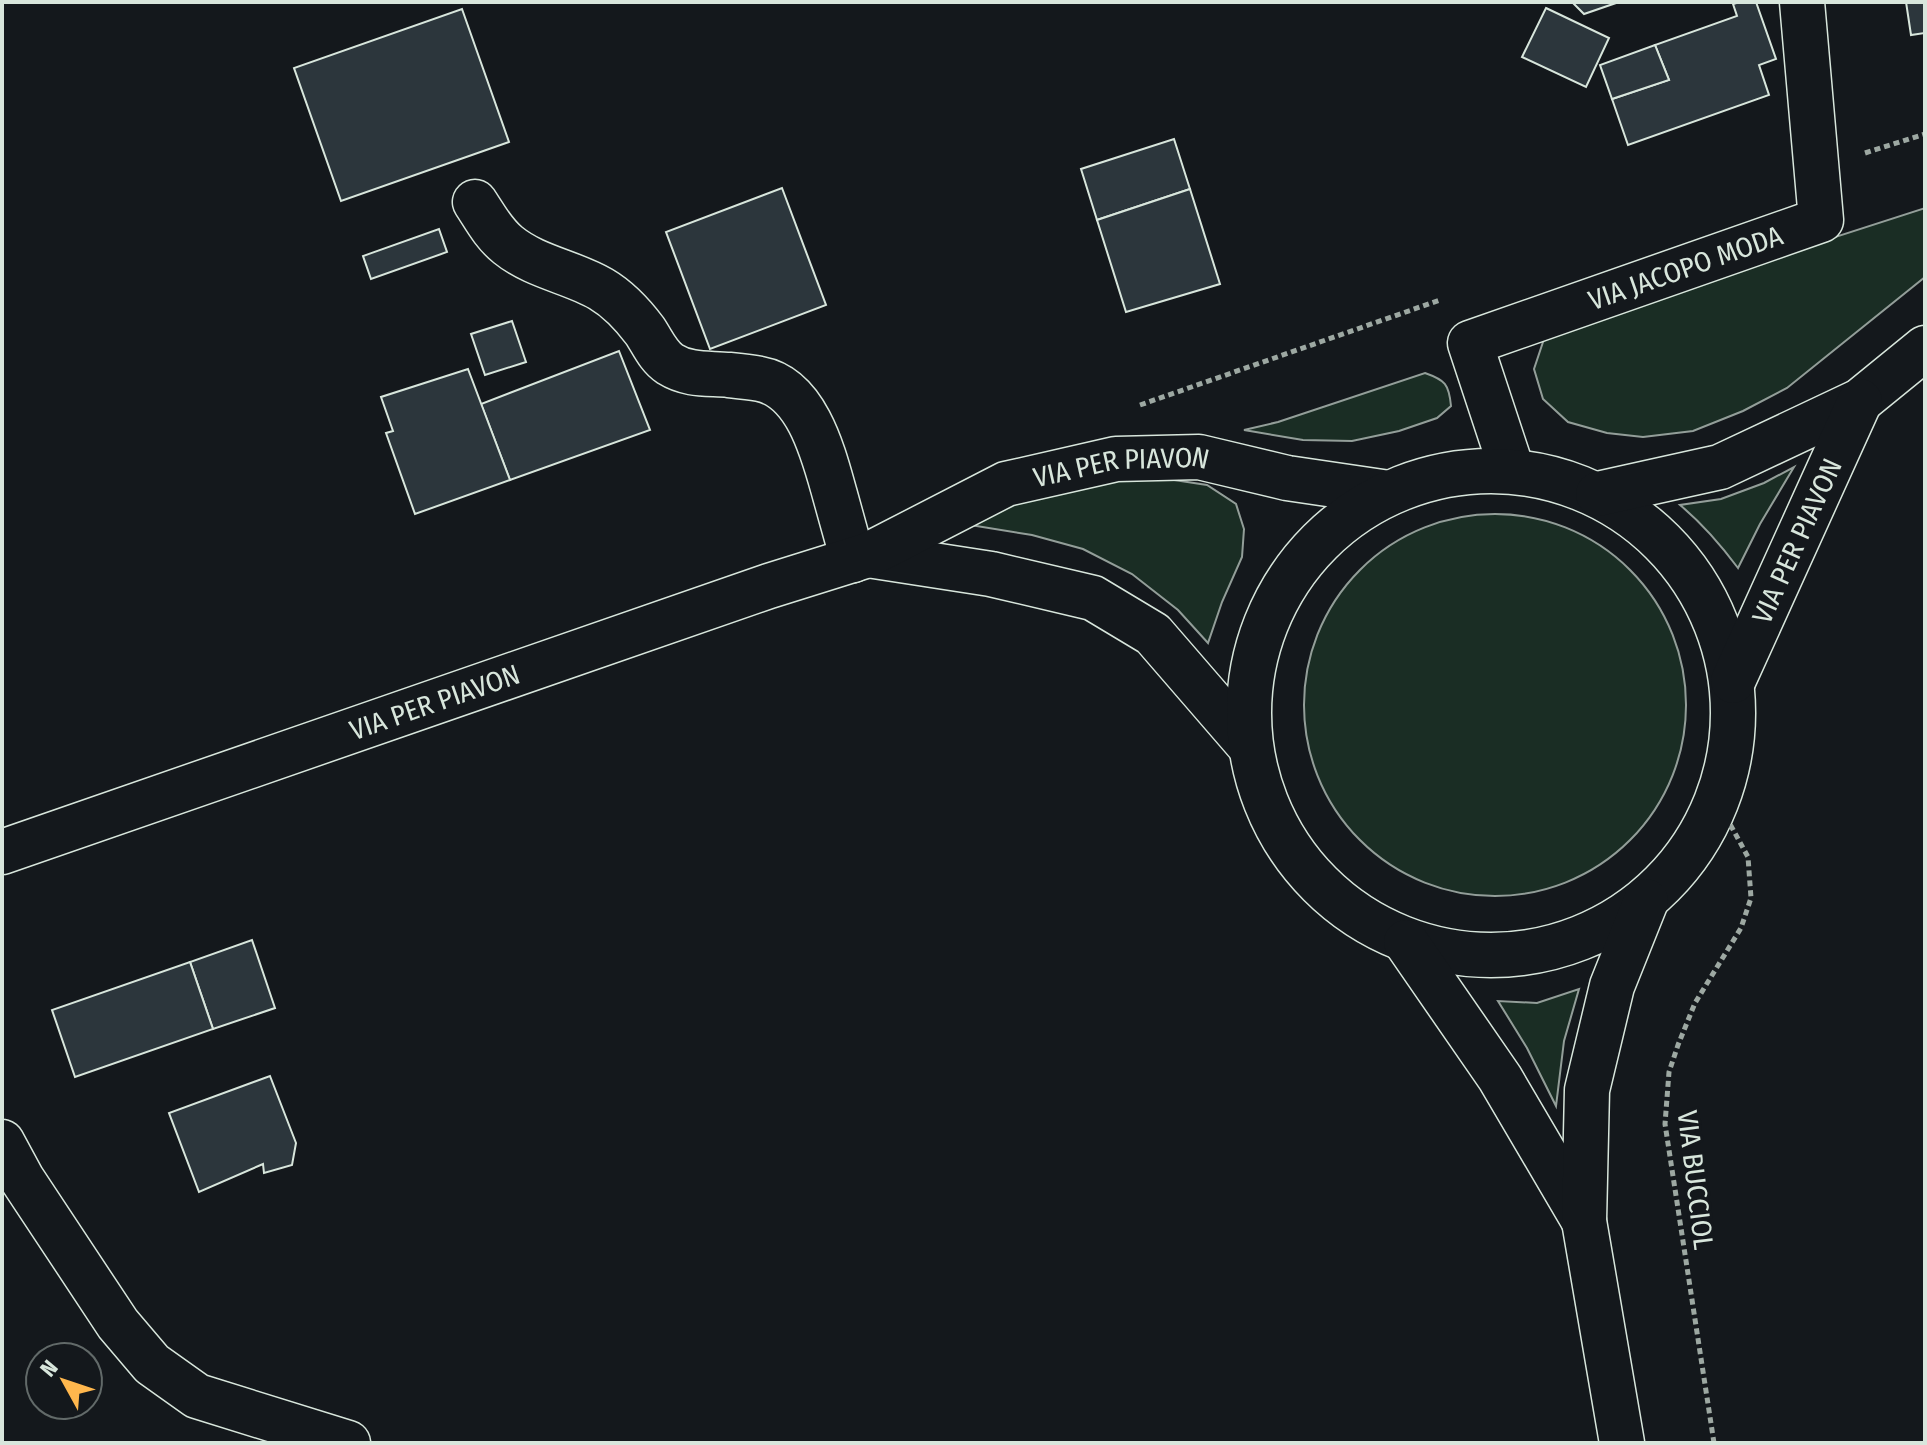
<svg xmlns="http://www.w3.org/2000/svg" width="1927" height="1445" font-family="'Fira Sans Condensed',sans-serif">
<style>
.green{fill:#1a2d24;stroke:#939e99;stroke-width:2}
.building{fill:#2c363c;stroke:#d8e6dc;stroke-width:2}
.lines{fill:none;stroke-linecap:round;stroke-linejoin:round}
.minor-casing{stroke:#d8e6dc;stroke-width:47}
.major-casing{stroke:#d8e6dc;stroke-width:47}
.path{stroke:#9da8a2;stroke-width:5;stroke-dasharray:6 4;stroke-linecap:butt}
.minor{stroke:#14181c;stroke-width:44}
.major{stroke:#14181c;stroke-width:44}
.labels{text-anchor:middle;stroke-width:6;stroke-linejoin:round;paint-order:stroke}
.street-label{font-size:28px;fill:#d8e6dc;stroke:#14181c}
</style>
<rect width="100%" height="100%" fill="#14181c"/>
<g class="green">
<polygon points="1925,208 1925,277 1787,388 1743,411 1693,431 1643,437 1607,433 1568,422 1543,399 1534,369 1547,330"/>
<path d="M 1425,373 C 1445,380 1449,384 1451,406 L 1437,418 L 1399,431 L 1352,441 L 1303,440 L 1244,430 L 1278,422 Z"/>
<path d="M 1794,467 L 1760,524 L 1738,568 C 1720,544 1703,524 1680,505 L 1721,499 L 1764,483 Z"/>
<polygon points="1161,478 1207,485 1236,504 1244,529 1242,557 1222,602 1208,643 1178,610 1132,574 1083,549 1032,535 958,523 1012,496 1099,480"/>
<circle cx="1495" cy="705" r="191"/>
<polygon points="1579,989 1564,1041 1556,1106 1527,1048 1498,1001 1537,1003"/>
</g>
<g class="building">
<polygon points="1572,2 1619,2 1584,14"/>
<polygon points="1740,2 1756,2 1776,59 1759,65 1769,95 1628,145 1612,99 1669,80 1655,45 1737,16 1733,4"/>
<polygon points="1906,2 1925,2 1925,33 1911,35"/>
<polygon points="1546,8 1609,38 1586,87 1522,57"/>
<polygon points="462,9 509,142 341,201 294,68"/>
<polygon points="1655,45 1669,80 1612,99 1600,65"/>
<polygon points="1174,139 1190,189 1097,220 1081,169"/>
<polygon points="782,188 826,305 710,349 666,232"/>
<polygon points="1190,189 1220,284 1126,312 1097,220"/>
<polygon points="439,229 447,252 371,279 363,256"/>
<polygon points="512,321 526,362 485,375 471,334"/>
<polygon points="619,351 650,430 510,480 481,404"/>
<polygon points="468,369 510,480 415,514 386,433 393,431 381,397"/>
<polygon points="252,940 275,1008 213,1029 190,962"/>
<polygon points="190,962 213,1029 75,1077 52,1010"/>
<polygon points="270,1076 296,1143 292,1165 264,1173 263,1164 199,1192 169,1113"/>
</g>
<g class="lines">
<defs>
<g id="minor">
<path d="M 475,202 C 485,217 493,233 508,245 C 535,267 572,272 601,289 C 618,299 633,315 645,331 C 653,343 658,356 670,364 C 689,376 709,373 729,375 C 739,376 750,377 760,379 C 808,388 824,456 835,495 C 841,517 847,538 853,560"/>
<path id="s1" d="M 1512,470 L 1470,343 L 1821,220 L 1802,2"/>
<polyline points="868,555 991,574 1093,598 1153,634 1249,745"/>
<path id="s2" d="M 2,852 L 769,586 L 868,555 L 1006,484 L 1116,459 L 1199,457 L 1287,478 L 1389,493"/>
<polyline points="2,1142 22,1179 118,1324 152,1364 197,1396 348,1443"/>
</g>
<g id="major">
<circle cx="1491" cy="713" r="242"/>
<polyline points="1598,494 1720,467 1860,401 1925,348"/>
<path id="s3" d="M 1733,681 L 1860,401"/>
<polyline points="1406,942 1500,1078 1584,1221"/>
<polyline points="1622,1443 1584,1221 1587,1090 1612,986 1646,901"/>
</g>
</defs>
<use href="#minor" class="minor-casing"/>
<use href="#major" class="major-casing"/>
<g class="path">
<polyline points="1865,153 1925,134"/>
<polyline points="1140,405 1440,300"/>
<polyline points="1714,1443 1665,1124 1669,1072 1678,1045 1695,1003 1741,928 1751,898 1748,857 1718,802"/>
</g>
<use href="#minor" class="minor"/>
<use href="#major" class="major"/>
</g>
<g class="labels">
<g class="street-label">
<text dy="10" stroke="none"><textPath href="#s1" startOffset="362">VIA JACOPO MODA</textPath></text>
<text dy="10" stroke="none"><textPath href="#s2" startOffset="1188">VIA PER PIAVON</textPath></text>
<text dy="10" stroke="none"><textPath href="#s3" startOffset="154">VIA PER PIAVON</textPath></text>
<text dy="10" stroke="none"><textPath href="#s2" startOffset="458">VIA PER PIAVON</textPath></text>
<text transform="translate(1696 1180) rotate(83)" y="10">VIA BUCCIOL</text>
</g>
</g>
<rect width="1927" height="1445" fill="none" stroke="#d8e6dc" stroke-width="8"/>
<g transform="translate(64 1381) rotate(310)"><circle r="38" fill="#14181c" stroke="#626a69" stroke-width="2"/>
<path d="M0-6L14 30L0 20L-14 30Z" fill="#ffb74d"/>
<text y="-12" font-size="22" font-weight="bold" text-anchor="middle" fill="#d8e6dc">N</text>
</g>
</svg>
